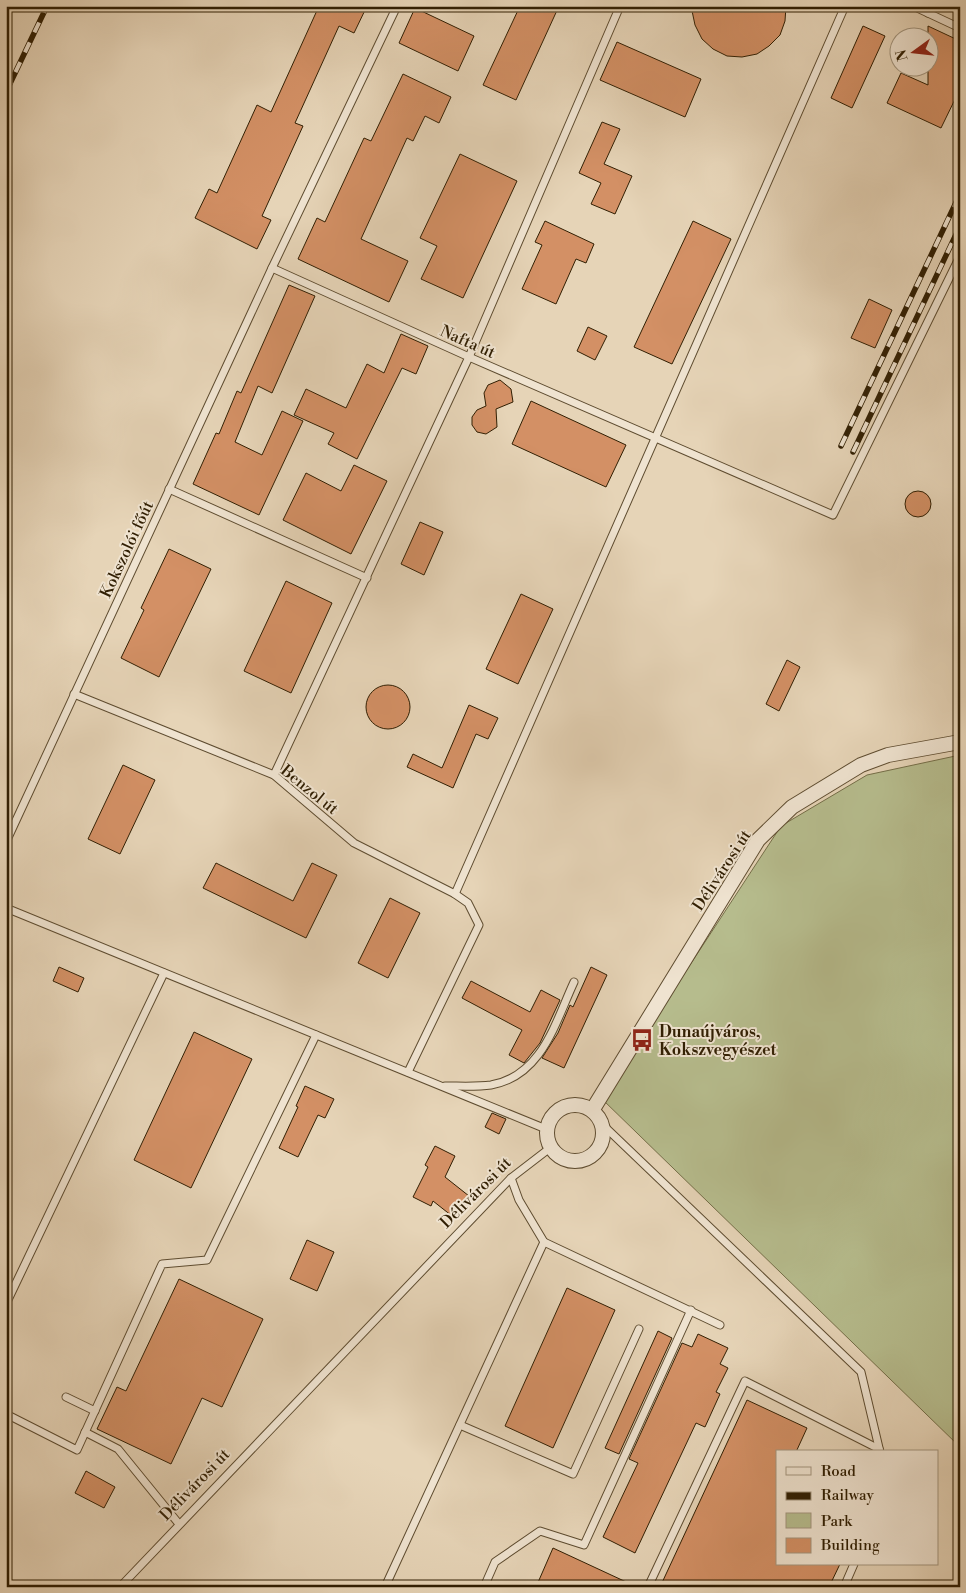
<svg xmlns="http://www.w3.org/2000/svg" width="966" height="1593" font-family="'Libre Bodoni',serif">
<style>
.green{fill:#b6bc8d;stroke:#746e48}
.building{fill:#d39065;stroke:#311f03}
.lines{fill:none;stroke-linecap:round;stroke-linejoin:round}
.service-casing{stroke:#5e4c30;stroke-width:9}
.minor-casing{stroke:#5e4c30;stroke-width:16}
.service{stroke:#efe3d0;stroke-width:7}
.minor{stroke:#efe3d0;stroke-width:14}
.rail-casing{stroke:#311f03;stroke-width:5.5}
.rail{stroke:#efe3d0;stroke-width:4;stroke-dasharray:11;stroke-linecap:butt}
.labels{text-anchor:middle;stroke-width:4;stroke-linejoin:round;paint-order:stroke}
.street-label{font-size:16px;fill:#311f03;stroke:#efe3d0}
.poi-label{font-size:16px;font-weight:bold;fill:#311f03;stroke:#efe3d0;text-anchor:start}
</style>
<rect width="100%" height="100%" fill="#e6d4b7"/>
<filter id="stains"><feTurbulence type="fractalNoise" baseFrequency=".004" numOctaves="4"/><feColorMatrix values="0 0 0 0 .2 0 0 0 0 .09 0 0 0 0 .02 0 0 0 .5 -.17"/></filter>
<radialGradient id="worn" r=".72"><stop offset=".6" stop-color="#630" stop-opacity="0"/><stop offset="1" stop-color="#630" stop-opacity=".3"/></radialGradient>
<polygon class="green" points="960,755 960,1447 602,1099 781,826 867,775"/>
<g class="building">
<polygon points="319,6 367,6 354,33 339,26 295,123 303,126 262,216 271,220 257,249 195,218 209,189 217,193 257,105 271,112"/>
<polygon points="520,6 559,6 516,100 483,85"/>
<polygon points="691,6 786,6 785,21 780,35 769,46 757,54 742,57 727,56 713,49 702,39 695,25"/>
<polygon points="415,8 474,36 458,71 399,43"/>
<polygon points="863,26 885,36 852,108 831,98"/>
<polygon points="928,26 960,41 960,89 941,128 887,103 901,73 928,85"/>
<polygon points="617,42 701,79 685,117 600,80"/>
<polygon points="403,74 451,97 439,123 425,116 413,141 407,138 361,239 408,261 389,302 298,259 317,218 325,222 364,138 371,141"/>
<polygon points="602,122 620,129 604,164 632,176 615,214 591,204 601,183 579,173"/>
<polygon points="460,154 517,181 463,298 421,279 437,246 420,238"/>
<polygon points="545,221 594,244 586,263 576,259 556,304 522,289 542,245 535,242"/>
<polygon points="693,221 731,239 672,364 634,347"/>
<polygon points="289,285 315,296 272,393 258,386 235,442 262,455 282,411 303,421 259,515 193,484 216,433 219,434 237,391 241,393"/>
<polygon points="869,299 892,310 875,348 851,338"/>
<polygon points="588,327 607,336 595,360 577,351"/>
<polygon points="401,334 428,346 416,374 402,368 357,459 328,444 334,433 294,415 306,389 346,408 367,364 384,373"/>
<polygon points="500,380 511,389 513,402 496,409 497,427 486,434 477,432 472,425 472,417 477,410 486,406 484,393 488,385"/>
<polygon points="531,401 626,445 606,487 512,444"/>
<polygon points="354,465 387,481 351,554 283,520 306,473 341,491"/>
<circle cx="918" cy="504" r="13"/>
<polygon points="420,522 443,532 424,575 401,564"/>
<polygon points="169,549 211,569 159,677 121,658 144,610 141,608"/>
<polygon points="286,581 332,603 291,693 244,671"/>
<polygon points="521,594 553,609 518,684 486,669"/>
<polygon points="787,660 800,667 779,711 766,704"/>
<circle cx="388" cy="707" r="22"/>
<polygon points="469,705 498,718 488,739 476,734 453,788 407,767 413,754 442,768"/>
<polygon points="123,765 155,780 120,854 88,839"/>
<polygon points="216,863 293,901 312,863 337,875 306,938 203,888"/>
<polygon points="390,898 420,913 388,978 358,963"/>
<polygon points="59,967 84,978 78,992 53,981"/>
<polygon points="591,967 607,975 564,1068 542,1058 558,1033 570,1005 573,1007"/>
<polygon points="471,981 530,1012 541,990 560,1000 540,1043 524,1063 509,1055 522,1030 462,998"/>
<polygon points="194,1032 252,1059 191,1188 134,1160"/>
<polygon points="305,1086 334,1099 325,1118 318,1115 298,1157 279,1148 298,1107 296,1106"/>
<polygon points="492,1113 506,1119 499,1134 485,1127"/>
<polygon points="435,1146 455,1156 445,1177 469,1196 452,1216 433,1201 431,1206 413,1197 428,1167 425,1165"/>
<polygon points="307,1240 334,1252 317,1291 290,1279"/>
<polygon points="179,1279 263,1319 222,1407 202,1398 171,1464 97,1429 117,1387 126,1391"/>
<polygon points="567,1288 615,1310 553,1448 505,1426"/>
<polygon points="658,1331 672,1338 619,1454 605,1448"/>
<polygon points="698,1334 728,1348 720,1364 728,1368 716,1392 720,1394 705,1427 696,1423 635,1553 603,1537 638,1463 629,1459 682,1343 692,1347"/>
<polygon points="747,1400 807,1428 796,1452 777,1452 777,1564 840,1564 829,1587 660,1587"/>
<polygon points="86,1471 115,1487 104,1508 75,1493"/>
<polygon points="553,1548 637,1587 536,1587"/>
</g>
<g class="lines">
<defs>
<g id="service">
<polyline points="913,6 960,28"/>
<polyline points="928,13 931,6"/>
<polyline points="272,268 469,357 833,515 960,256"/>
<polyline points="169,489 367,578"/>
<polyline points="74,694 274,775 354,843 455,894 468,903 479,925 408,1072"/>
<polyline points="274,775 469,357 620,6"/>
<polyline points="6,842 272,268 397,6"/>
<polyline points="455,894 845,6"/>
<polyline points="6,908 546,1129"/>
<path d="M 445,1086 C 460,1086 477,1087 491,1085 C 542,1076 555,1023 574,982"/>
<polyline points="604,1126 861,1372 880,1452"/>
<polyline points="544,1242 720,1325"/>
<polyline points="6,1304 164,973"/>
<polyline points="66,1397 95,1411"/>
<polyline points="6,1414 77,1450 162,1264 207,1260 316,1035"/>
<polyline points="460,1425 573,1474 639,1329"/>
<polyline points="85,1432 118,1449 179,1524"/>
<polyline points="120,1587 511,1178 550,1148"/>
<polyline points="385,1587 544,1242 519,1200 511,1178"/>
<polyline points="484,1587 495,1562 540,1531 584,1545 691,1310"/>
<polyline points="648,1587 745,1381 879,1449"/>
<polyline points="844,1587 854,1564"/>
</g>
<g id="minor">
<circle cx="575" cy="1133" r="28"/>
<polyline points="593,1109 758,840 792,807 861,765 888,755 960,742"/>
</g>
</defs>
<use href="#service" class="service-casing"/>
<use href="#minor" class="minor-casing"/>
<use href="#service" class="service"/>
<use href="#minor" class="minor"/>
<defs>
<g id="rail">
<polyline points="6,7 7,6"/>
<polyline points="6,92 47,6"/>
<polyline points="841,446 960,194"/>
<polyline points="853,452 960,226"/>
</g>
</defs>
<use href="#rail" class="rail-casing"/>
<use href="#rail" class="rail"/>
</g>
<defs>
<symbol id="bus-bare" viewBox="-9 -9 18 18"><path d="M-5-6H5V4H4V6H2V4H-2V6H-4V4H-5ZM-3.5-4V0h7V-4ZM-3.5 1.2v1.5H-2V1.2ZM2 1.2v1.5H3.5V1.2Z" fill="#8f2418" stroke="#efe3d0" stroke-width="2.5" paint-order="stroke"/></symbol>
</defs>
<g fill-rule="evenodd">
<use href="#bus-bare" x="626" y="1024" width="32" height="32"/>
</g>
<g class="labels">
<g class="street-label">
<text transform="translate(468 341) rotate(24)" y="6">Nafta út</text>
<text transform="translate(126 549) rotate(-65)" y="6">Kokszolói főút</text>
<text transform="translate(310 789) rotate(39)" y="6">Benzol út</text>
<text transform="translate(721 870) rotate(-57)" y="6">Délivárosi út</text>
<text transform="translate(475 1192) rotate(-45)" y="6">Délivárosi út</text>
<text transform="translate(194 1484) rotate(-46)" y="6">Délivárosi út</text>
</g>
<g class="poi-label">
<text x="659" y="1037">Dunaújváros,<tspan x="659" dy="18">Kokszvegyészet</tspan></text>
</g>
</g>
<rect width="966" height="1593" fill="none" stroke="#e6d4b7" stroke-width="25"/>
<rect x="8" y="8" width="951" height="1578" fill="none" stroke="#311f03" stroke-width="2.5"/>
<rect x="12" y="12" width="941" height="1568" fill="none" stroke="#311f03"/>
<rect x="776" y="1450" width="162" height="115" fill="#efe3d0" stroke="#a3957e"/>
<rect x="786" y="1467" width="25" height="8" fill="#efe3d0" stroke="#a3957e"/>
<text x="821" y="1476" font-size="15" fill="#311f03">Road</text>
<rect x="786" y="1492" width="25" height="8" fill="#311f03" stroke="#a3957e"/>
<text x="821" y="1500" font-size="15" fill="#311f03">Railway</text>
<rect x="786" y="1513" width="25" height="15" fill="#b6bc8d" stroke="#a3957e"/>
<text x="821" y="1526" font-size="15" fill="#311f03">Park</text>
<rect x="786" y="1538" width="25" height="15" fill="#d39065" stroke="#a3957e"/>
<text x="821" y="1550" font-size="15" fill="#311f03">Building</text>
<g transform="translate(914 52) rotate(255)"><circle r="24" fill="#efe3d0" stroke="#a3957e"/>
<path d="M0-4L9 19L0 12L-9 19Z" fill="#8f2418"/>
<text y="-8" font-size="14" font-weight="bold" text-anchor="middle" fill="#311f03">N</text>
</g>
<rect width="100%" height="100%" filter="url(#stains)"/>
<rect width="100%" height="100%" fill="url(#worn)"/>
</svg>
